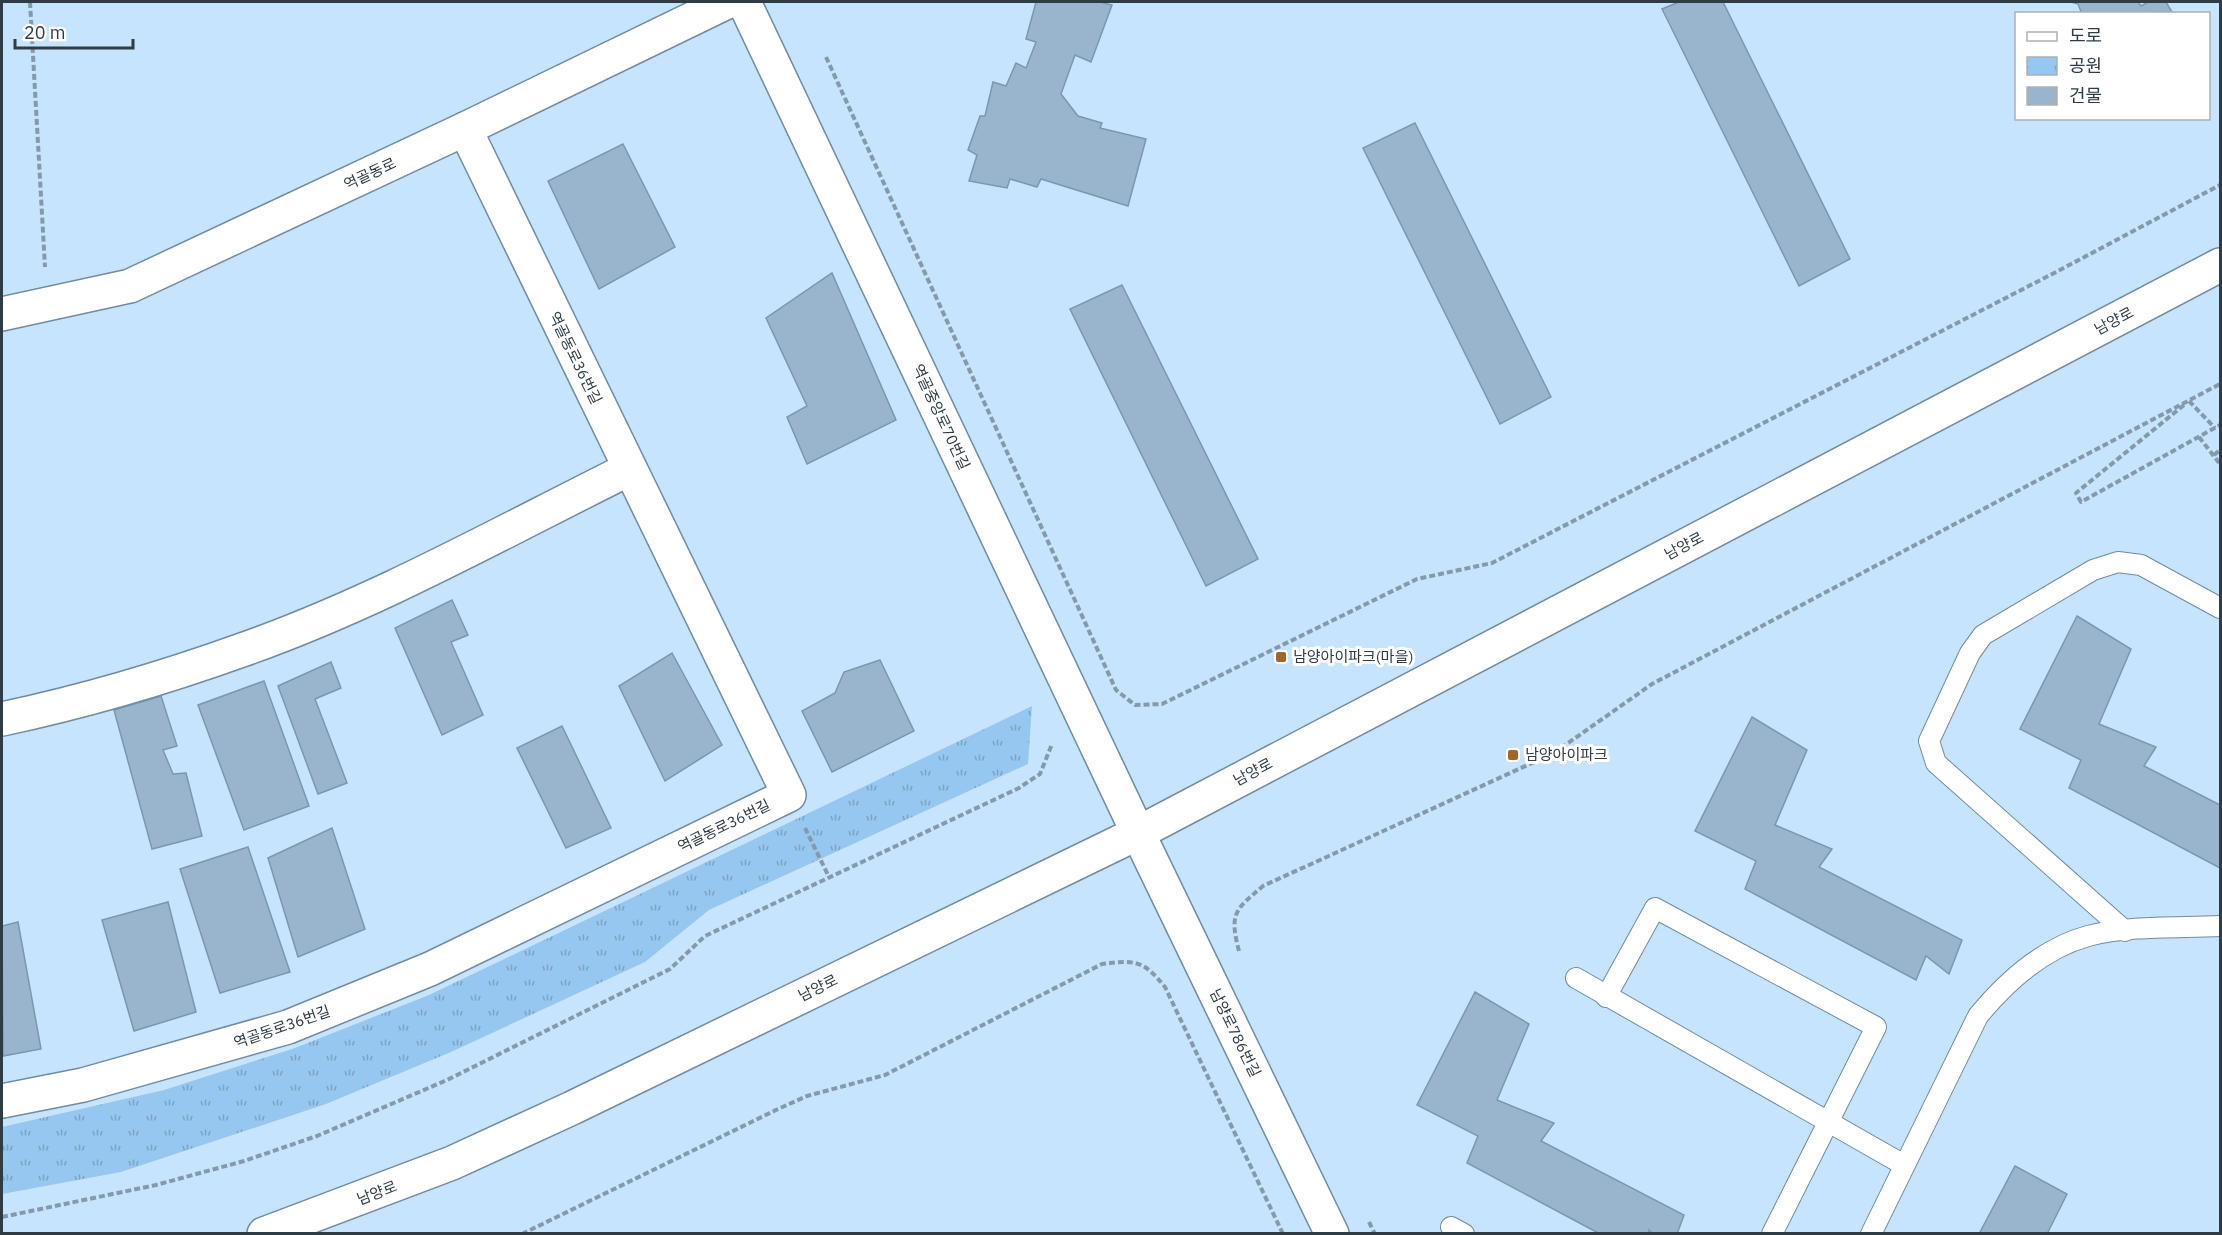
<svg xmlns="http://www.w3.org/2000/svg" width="2222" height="1235" font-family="'IBM Plex Sans','Noto Sans KR',sans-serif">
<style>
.park{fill:url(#park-tufts)}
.building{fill:#99b5cd;stroke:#7b97ae;stroke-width:1.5}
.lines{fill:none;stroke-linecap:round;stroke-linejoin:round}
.lane-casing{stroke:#708ba2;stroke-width:22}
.street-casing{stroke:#708ba2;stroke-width:36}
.secondary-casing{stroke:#708ba2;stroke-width:36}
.path{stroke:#849aac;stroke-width:4;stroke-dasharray:6 3;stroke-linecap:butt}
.lane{stroke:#fff;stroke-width:20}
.street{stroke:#fff;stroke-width:33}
.secondary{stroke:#fff;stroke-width:33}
.poi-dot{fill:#a26728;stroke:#fff;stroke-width:2}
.labels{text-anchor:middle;stroke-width:6;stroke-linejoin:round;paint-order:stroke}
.street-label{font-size:15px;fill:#2f3b45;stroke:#fff}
.poi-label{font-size:15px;fill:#2f3b45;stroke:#fff;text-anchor:start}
</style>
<defs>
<pattern id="park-tufts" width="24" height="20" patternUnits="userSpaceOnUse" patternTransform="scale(1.5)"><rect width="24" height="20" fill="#96c7f0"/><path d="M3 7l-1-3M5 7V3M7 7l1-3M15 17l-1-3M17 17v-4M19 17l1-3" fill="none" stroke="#7ba3c4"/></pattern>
</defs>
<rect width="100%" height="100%" fill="#c6e4fd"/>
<polygon class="park" points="1032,706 1028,764 709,910 645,962 451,1052 326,1104 121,1172 2,1194 2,1127 164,1090 295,1048 429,995"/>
<g class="building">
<polygon points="1036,2 1100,2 1112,5 1091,62 1075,55 1061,94 1078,116 1102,123 1100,128 1146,139 1128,206 1041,179 1037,187 1010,179 1007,188 969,181 977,155 968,150 980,116 985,116 993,82 1006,86 1016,63 1026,68 1036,42 1026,39"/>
<polygon points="1679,2 1723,2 1850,259 1799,286 1662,9"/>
<polygon points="2071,2 2138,2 2141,6 2148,2 2166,2 2172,12 2082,14 2078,4"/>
<polygon points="1415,123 1551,397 1500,424 1363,148"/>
<polygon points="623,144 675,247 599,289 548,181"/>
<polygon points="832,273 896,420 807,464 787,417 807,406 766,318"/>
<polygon points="1122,285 1258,559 1206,586 1070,309"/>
<polygon points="452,600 468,635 451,642 483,715 442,735 395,628"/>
<polygon points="2077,616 2131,649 2099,724 2156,747 2144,766 2220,805 2220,868 2069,788 2081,760 2020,729"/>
<polygon points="672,653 722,745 665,781 619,686"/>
<polygon points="880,660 914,731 832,772 802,711 835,693 844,672"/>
<polygon points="331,662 341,688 315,699 347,783 318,794 278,686"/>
<polygon points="264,681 309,806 244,830 198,705"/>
<polygon points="161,696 177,746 163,750 173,774 186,773 202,836 152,849 114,710"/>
<polygon points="1752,717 1807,750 1775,825 1832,849 1819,867 1962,940 1949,974 1926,956 1916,980 1745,889 1756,861 1695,831"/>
<polygon points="562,726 611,828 566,848 517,748"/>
<polygon points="332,828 365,929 298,957 268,858"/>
<polygon points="248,847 290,972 220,993 180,869"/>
<polygon points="168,902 196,1012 134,1031 102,920"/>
<polygon points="18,922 41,1049 3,1056 2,926"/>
<polygon points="1475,992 1529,1024 1497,1100 1554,1123 1541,1141 1684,1215 1677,1234 1653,1234 1649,1230 1648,1234 1600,1234 1467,1163 1478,1136 1417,1105"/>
<polygon points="2015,1166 2067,1194 2047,1234 1979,1234"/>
</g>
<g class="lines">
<defs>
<g id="lane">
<polyline points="2125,931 1936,763 1929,741 1970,653 1983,635 2093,570 2118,562 2141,565 2220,608"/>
<polyline points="1576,978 1904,1165"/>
<polyline points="1606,997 1655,908 1876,1027 1772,1234"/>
<polyline points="1451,1227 1464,1234"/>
<path d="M 1871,1234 L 1978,1016 C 2006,982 2044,948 2088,936 C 2129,925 2178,928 2220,926"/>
</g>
<g id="street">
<polyline points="744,2 1138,833 1332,1234"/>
<polyline points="2,314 130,286 465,129 727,2"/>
<path d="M 2,719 C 82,702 164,678 242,650 C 376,603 502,532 629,469"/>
<polyline points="2,1101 83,1085 288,1027 430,969 789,795 465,129"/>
</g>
<polyline id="secondary" points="264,1234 452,1163 572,1108 1138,833 2220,265"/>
</defs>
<use href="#lane" class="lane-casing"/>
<use href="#street" class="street-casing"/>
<use href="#secondary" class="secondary-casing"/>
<g class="path">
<polyline points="30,2 45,267"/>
<polyline points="826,57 1116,690 1135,705 1162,704 1417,579 1492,563 2058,271 2220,185"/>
<polyline points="2189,401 2215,428"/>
<polyline points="2184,405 2076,493 2081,502 2220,425"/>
<polyline points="2199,437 2220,464"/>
<polyline points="2214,455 2220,450"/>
<polyline points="805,828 829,877"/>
<path d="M 1239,951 C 1229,913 1235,910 1263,886 L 1554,753 L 1652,684 L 2220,384"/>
<polyline points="2,1217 156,1185 244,1161 317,1136 447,1080 670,969 705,936 1019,788 1040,774 1052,744"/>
<polyline points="1369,1222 1375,1234"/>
<path d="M 522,1234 L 778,1109 L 807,1096 L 885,1075 L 1102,964 C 1136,960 1143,960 1165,987 L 1283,1234"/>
</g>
<use href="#lane" class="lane"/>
<use href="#street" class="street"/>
<use href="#secondary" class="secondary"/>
</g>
<g class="poi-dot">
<rect x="1275" y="651" width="12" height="12" rx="3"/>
<rect x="1507" y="749" width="12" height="12" rx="3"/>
</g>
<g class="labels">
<g class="street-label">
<text transform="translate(370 174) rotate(-25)" y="5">역골동로</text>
<text transform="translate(2114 321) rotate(-28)" y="5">남양로</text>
<text transform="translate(575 358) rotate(64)" y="5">역골동로36번길</text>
<text transform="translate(941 417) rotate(65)" y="5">역골중앙로70번길</text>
<text transform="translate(1684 546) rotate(-28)" y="5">남양로</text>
<text transform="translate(1253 772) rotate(-28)" y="5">남양로</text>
<text transform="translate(724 826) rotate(-26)" y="5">역골동로36번길</text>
<text transform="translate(818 988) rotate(-26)" y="5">남양로</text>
<text transform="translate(282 1027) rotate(-19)" y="5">역골동로36번길</text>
<text transform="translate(1235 1033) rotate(64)" y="5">남양로786번길</text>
<text transform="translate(377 1193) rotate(-21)" y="5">남양로</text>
</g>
<g class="poi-label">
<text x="1293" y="662">남양아이파크(마을)</text>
<text x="1525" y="760">남양아이파크</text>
</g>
</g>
<rect width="2222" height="1235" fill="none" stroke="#2f3b45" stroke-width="6"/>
<rect x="2015" y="12" width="195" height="108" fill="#ffffff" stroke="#acb1b5" stroke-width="1.5"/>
<rect x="2027" y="32" width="30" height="9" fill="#ffffff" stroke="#acb1b5" stroke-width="1.5"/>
<text x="2069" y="42" font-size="18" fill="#2f3b45">도로</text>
<rect x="2027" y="57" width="30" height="18" fill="url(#park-tufts)" stroke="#acb1b5" stroke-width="1.5"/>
<text x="2069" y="72" font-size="18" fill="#2f3b45">공원</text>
<rect x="2027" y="87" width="30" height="18" fill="#99b5cd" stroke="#acb1b5" stroke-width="1.5"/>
<text x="2069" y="102" font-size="18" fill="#2f3b45">건물</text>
<path d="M15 39v9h118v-9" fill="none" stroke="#2f3b45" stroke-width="3"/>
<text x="24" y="39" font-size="18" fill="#2f3b45" stroke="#ffffff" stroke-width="4.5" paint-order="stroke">20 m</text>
</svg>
